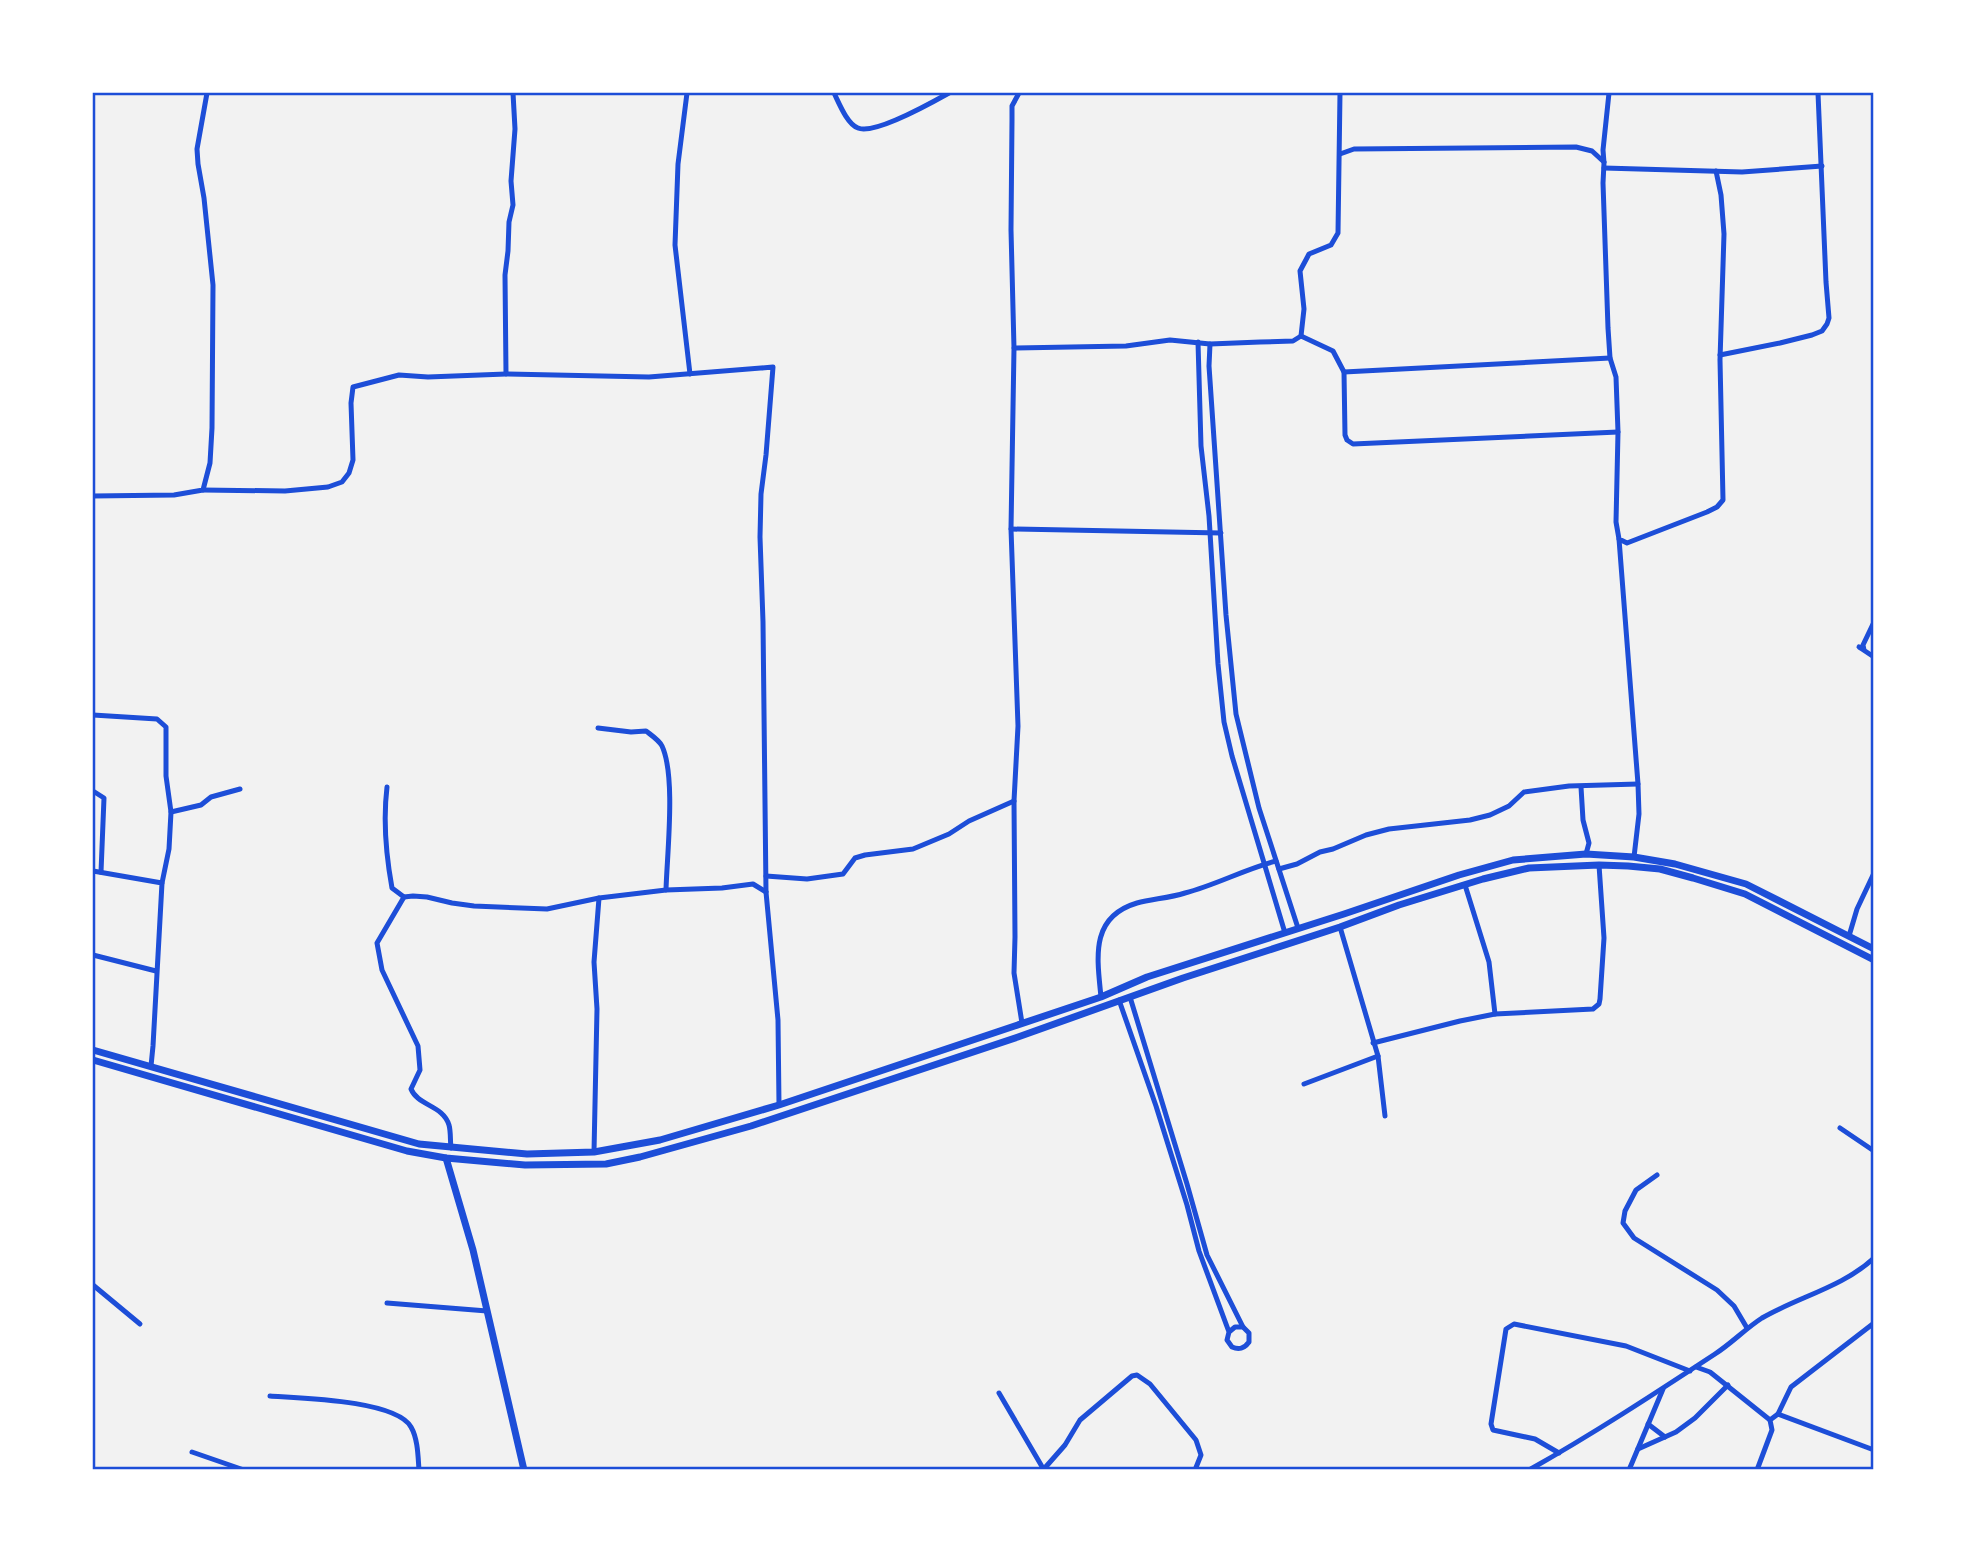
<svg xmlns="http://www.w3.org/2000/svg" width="1967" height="1563" font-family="'Work Sans',sans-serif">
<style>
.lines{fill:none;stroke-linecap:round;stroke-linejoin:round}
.minor{stroke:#1d4ed8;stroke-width:5}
.tertiary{stroke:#1d4ed8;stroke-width:7}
.neatline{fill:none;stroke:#1d4ed8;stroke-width:2.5}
</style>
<rect width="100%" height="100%" fill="#f2f2f2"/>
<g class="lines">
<g class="minor">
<polyline points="687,93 678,164 675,245 690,374"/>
<path d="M 834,93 C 839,103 847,124 858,128 C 874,135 933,102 949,93"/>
<polyline points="1019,93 1012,106 1012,120 1011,230 1014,348 1011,529 1018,726 1014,801 1015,937 1014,973 1022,1023"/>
<polyline points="1609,93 1603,150 1604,163 1603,183 1608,328 1610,358 1616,377 1618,432 1616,522 1619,539 1627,543 1707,512 1717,507 1723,500 1720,360 1724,234 1721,195 1716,171"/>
<polyline points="1340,154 1354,149 1576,147 1592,151 1604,162"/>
<polyline points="1604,168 1742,172 1822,166"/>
<polyline points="1301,336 1304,309 1300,271 1309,254 1331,245 1338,233 1340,93"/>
<polyline points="1198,342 1201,446 1209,516 1218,664 1224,722 1232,756 1285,933"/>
<polyline points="1210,344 1209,366 1226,615 1236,714 1259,808 1298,928"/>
<polyline points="1014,348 1126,346 1170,340 1210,344 1260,342 1293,341 1301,336 1333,351 1344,372 1345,435 1347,440 1353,444 1618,432"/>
<polyline points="1720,355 1780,343 1812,335 1822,331 1827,324 1829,318 1826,282 1818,93"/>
<polyline points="1344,372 1610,358"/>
<polyline points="506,374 505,275 508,251 509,222 513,205 511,181 515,129 513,93"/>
<polyline points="203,490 285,491 328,487 342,482 349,473 353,460 351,403 353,387 399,375 428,377 506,374 649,377 773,367 766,455 761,494 760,537 763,622 766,892 778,1020 779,1105"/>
<polyline points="93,496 174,495 203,490 210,463 212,428 213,285 204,198 198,164 197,149 207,93"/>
<polyline points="1011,529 1221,533"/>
<polyline points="1619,539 1638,784 1639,814 1634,857"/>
<polyline points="1874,622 1863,645 1864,650 1859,647 1874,657"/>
<polyline points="93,715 157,719 166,727 166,776 171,812 169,849 162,883"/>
<path d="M 598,728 L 631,732 L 646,731 C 651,735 659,740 662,746 C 676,776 667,854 666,890"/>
<path d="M 387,787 C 383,820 386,855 392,888 L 404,897 L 413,896 L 427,897 L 452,903 L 474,906 L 547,909 L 599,898 L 666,890 L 722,888 L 753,884 L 766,892"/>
<polyline points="1581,787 1583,820 1589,843 1586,854"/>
<polyline points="93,791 104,798 101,872"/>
<polyline points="171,812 201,805 211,797 240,789"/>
<polyline points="1279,869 1297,864 1320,852 1333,849 1366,835 1389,829 1470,820 1490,815 1509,806 1524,792 1569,786 1638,784"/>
<polyline points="93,871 162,883 153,1046 151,1066"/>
<polyline points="766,876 807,879 843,874 855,858 865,855 913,849 949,834 969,821 1014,801"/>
<polyline points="1465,885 1489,962 1495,1014"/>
<path d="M 404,897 L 377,943 L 382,970 L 418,1046 L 420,1070 L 411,1089 C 418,1106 443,1105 449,1125 C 451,1132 450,1141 451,1148"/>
<polyline points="1340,927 1378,1056 1385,1116"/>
<polyline points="1849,936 1857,909 1874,873"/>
<polyline points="93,955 156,971"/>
<path d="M 1101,997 C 1097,957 1090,917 1137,903 C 1152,899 1169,898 1185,893 C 1216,885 1245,869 1276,861"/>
<polyline points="1130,997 1187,1184 1207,1255 1243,1327"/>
<path d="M 1119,1000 L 1156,1106 L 1187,1205 L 1199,1251 L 1229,1332 L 1227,1340 L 1232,1347 C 1239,1350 1244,1349 1249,1342 L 1249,1333 L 1243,1327 L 1235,1327 L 1229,1332"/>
<polyline points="1373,1043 1460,1021 1495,1014 1593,1009 1599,1004 1600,999 1604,938 1599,865"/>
<polyline points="1304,1084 1378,1056"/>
<polyline points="1840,1128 1874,1151"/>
<polyline points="594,1152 597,1009 594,962 599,898"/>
<polyline points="1657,1175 1636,1190 1625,1211 1623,1223 1634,1238 1717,1290 1734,1306 1747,1328"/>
<polyline points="93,1285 140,1324"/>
<polyline points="387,1303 487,1311"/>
<polyline points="1696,1367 1710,1372 1770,1420"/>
<polyline points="999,1393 1044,1470"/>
<path d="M 270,1396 C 299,1398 396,1400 411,1427 C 418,1439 418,1457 419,1470"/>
<polyline points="1778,1414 1874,1450"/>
<polyline points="1648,1424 1665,1437"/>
<polyline points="1638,1449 1676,1432 1695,1418 1728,1385"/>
<polyline points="192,1452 244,1470"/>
<polyline points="1559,1453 1535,1439 1493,1430 1491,1424 1506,1329 1514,1324 1626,1346 1690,1371"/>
<polyline points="1043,1470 1065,1445 1080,1420 1132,1376 1137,1375 1150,1384 1196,1440 1201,1455 1195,1470"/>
<path d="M 1529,1470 C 1593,1434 1654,1394 1715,1354 C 1732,1343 1745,1329 1762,1318 C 1798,1297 1843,1287 1874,1258"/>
<polyline points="1629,1470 1663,1389"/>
<polyline points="1757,1470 1772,1430 1770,1420 1778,1414 1791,1387 1874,1323"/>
</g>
<g class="tertiary">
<polyline points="93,1050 419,1144 527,1154 594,1152 660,1140 779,1105 1101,997 1147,977 1344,914 1459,875 1513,860 1586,854 1634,857 1675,864 1746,884 1874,949"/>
<polyline points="93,1060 407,1151 446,1158 525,1165 606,1164 640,1157 751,1126 1018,1037 1183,978 1340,927 1399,905 1483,879 1529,868 1599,865 1628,866 1660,869 1693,878 1745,894 1874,960"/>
<polyline points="446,1158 473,1250 524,1470"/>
</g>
</g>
<rect width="1967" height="1563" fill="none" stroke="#ffffff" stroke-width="189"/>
<rect x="94" y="94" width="1778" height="1374" class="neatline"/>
</svg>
